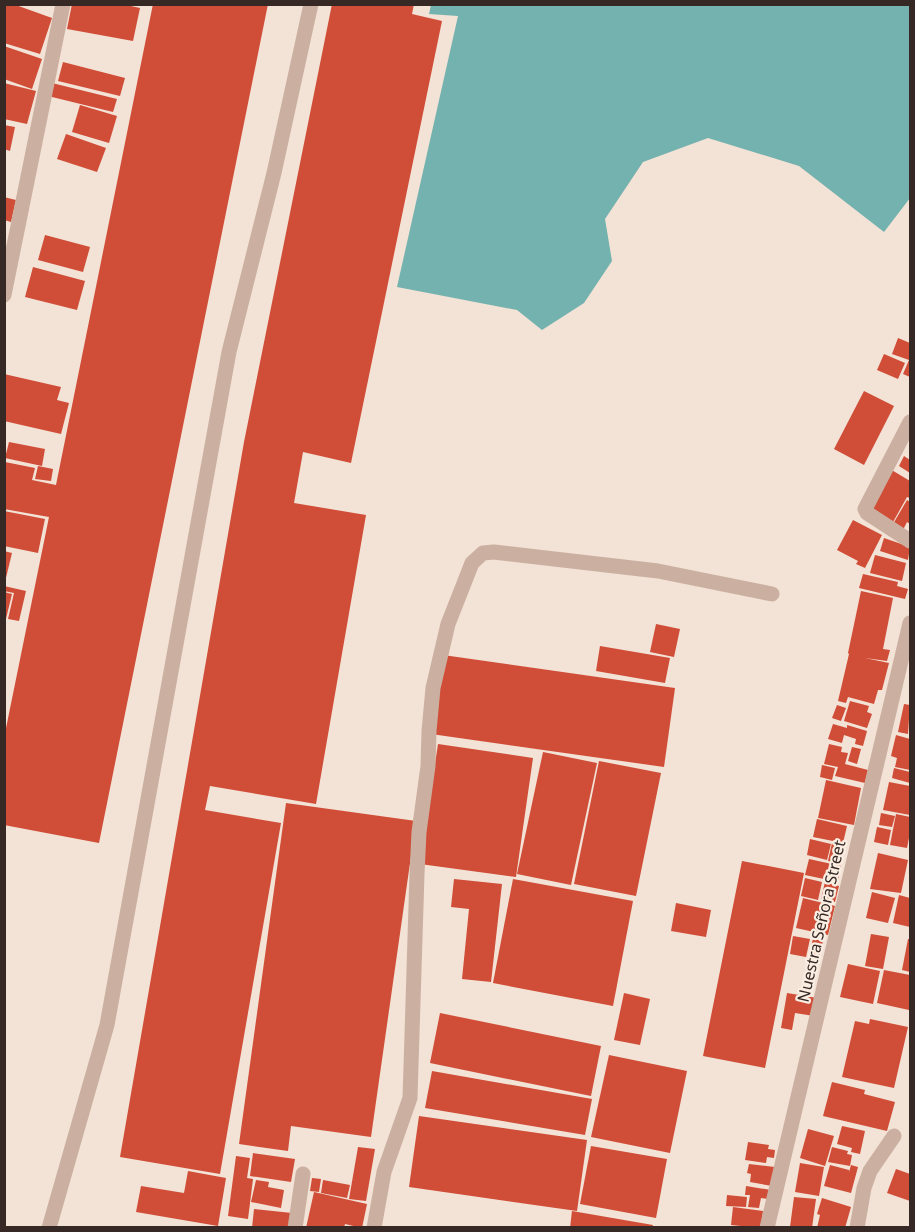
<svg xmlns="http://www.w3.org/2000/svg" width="915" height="1232" font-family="'Noto Sans',sans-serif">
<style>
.water{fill:#73b2ae}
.building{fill:#d04d37}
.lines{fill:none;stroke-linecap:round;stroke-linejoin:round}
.minor{stroke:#cbb0a1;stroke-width:15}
.labels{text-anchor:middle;stroke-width:4.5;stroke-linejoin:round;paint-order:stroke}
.street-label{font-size:16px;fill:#352825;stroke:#faede2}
</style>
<rect width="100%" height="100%" fill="#f3e2d6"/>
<polygon class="water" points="431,5 910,5 910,198 884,232 799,166 708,138 643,162 605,219 612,261 584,303 542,330 517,310 397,287 458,16 429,14"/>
<g class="building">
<polygon points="4,4 13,4 52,18 40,54 4,43"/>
<polygon points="72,4 122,4 140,8 133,41 67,29"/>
<polygon points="153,4 268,4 99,843 4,825 4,738 49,517 4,509 4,466 5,462 35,468 32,480 56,485"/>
<polygon points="332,4 414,4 412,14 442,21 351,463 303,452 294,503 366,515 316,804 210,786 205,810 281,823 220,1174 120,1157 244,442"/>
<polygon points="4,46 42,59 32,89 4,79"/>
<polygon points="63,62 125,78 120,96 58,81"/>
<polygon points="4,83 36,91 27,124 4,119"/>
<polygon points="52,83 117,99 113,112 48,96"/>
<polygon points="80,105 117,116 109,143 72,132"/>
<polygon points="4,125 15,127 10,151 4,149"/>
<polygon points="66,134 106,148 97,172 57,159"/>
<polygon points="4,197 16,200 11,222 4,220"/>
<polygon points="45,235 90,247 83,272 38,260"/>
<polygon points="33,267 85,281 77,310 25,297"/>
<polygon points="898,338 910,343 910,377 903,374 909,360 892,354"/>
<polygon points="884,354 905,363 898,379 877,370"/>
<polygon points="4,374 61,387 57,400 69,403 61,434 4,421"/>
<polygon points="864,391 894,406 864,465 834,449"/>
<polygon points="9,442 45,449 42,466 5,458"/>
<polygon points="904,456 910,460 910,473 899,466"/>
<polygon points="38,466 53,469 51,481 35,479"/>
<polygon points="890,469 910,481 910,498 907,497 893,522 868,508"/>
<polygon points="907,500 910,502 910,524 907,522 903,530 893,524"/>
<polygon points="4,511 45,519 38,553 4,546"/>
<polygon points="853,520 882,535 865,568 856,564 858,561 837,550"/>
<polygon points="884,538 910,547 908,560 880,551"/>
<polygon points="4,551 12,553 5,582 4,582"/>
<polygon points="875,555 906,563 902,581 870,573"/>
<polygon points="863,574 898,582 897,586 908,589 905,599 859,588"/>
<polygon points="4,586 26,591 19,621 8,619 14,593 4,591"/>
<polygon points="861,591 893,598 883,649 890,650 887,661 865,658 889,663 882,690 878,690 874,704 848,697 846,703 838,701 849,654 848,653"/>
<polygon points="4,592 12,594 5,623 4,623"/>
<polygon points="656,624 680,629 674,657 650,652"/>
<polygon points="600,646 670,658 665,683 596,671"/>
<polygon points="443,655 675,688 664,767 431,734"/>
<polygon points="850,701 869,706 867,712 872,714 867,728 844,721"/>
<polygon points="904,704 910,705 908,734 898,732"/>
<polygon points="837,705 846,708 841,721 832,718"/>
<polygon points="833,724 847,728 847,725 867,731 863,746 855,744 856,739 844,735 842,743 828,739"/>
<polygon points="896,735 910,739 910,770 895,767 897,758 891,756"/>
<polygon points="438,744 533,758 516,877 420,864"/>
<polygon points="829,744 842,747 841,752 848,753 845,764 868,770 865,783 835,776 838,767 824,764"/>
<polygon points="852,747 861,749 857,764 848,761"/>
<polygon points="543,752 597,763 571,885 517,874"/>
<polygon points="599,761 661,773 636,896 574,884"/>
<polygon points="822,765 835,768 832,780 820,777"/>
<polygon points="894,768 910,772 910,783 892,778"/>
<polygon points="826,780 861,788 854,825 818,818"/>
<polygon points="889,782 910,786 910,815 883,810"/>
<polygon points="286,803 416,821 371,1137 291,1126 288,1151 239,1144"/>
<polygon points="881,813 895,816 892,827 879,825"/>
<polygon points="896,814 910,817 910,833 907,848 890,845"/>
<polygon points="817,819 847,826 843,843 813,837"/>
<polygon points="877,827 891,830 888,845 874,842"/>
<polygon points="810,839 831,844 827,860 807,855"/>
<polygon points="832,843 845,846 841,863 828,861"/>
<polygon points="878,853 908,860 901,893 870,889"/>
<polygon points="809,859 841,866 838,882 805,875"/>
<polygon points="742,861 804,873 765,1068 703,1056"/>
<polygon points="805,878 822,882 818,900 801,896"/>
<polygon points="454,879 502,884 491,982 462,979 469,909 451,907"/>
<polygon points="513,879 633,901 613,1006 493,983"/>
<polygon points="825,882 839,886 835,902 821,899"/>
<polygon points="872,892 895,898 888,923 866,918"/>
<polygon points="899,895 910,898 910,927 893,923"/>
<polygon points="803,898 835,906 828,935 796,928"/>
<polygon points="676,903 711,910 706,937 671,931"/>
<polygon points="871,934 889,937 883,969 865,966"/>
<polygon points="793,936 810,939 806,957 790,954"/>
<polygon points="813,939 823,941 819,957 809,954"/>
<polygon points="908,939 910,939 910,972 902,970"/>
<polygon points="848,964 880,971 873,1004 840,997"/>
<polygon points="884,970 910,975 909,1010 877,1003"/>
<polygon points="624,993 650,999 640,1045 614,1040"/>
<polygon points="787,993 817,998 814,1016 795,1013 792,1030 781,1028"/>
<polygon points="440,1013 601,1046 591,1096 430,1063"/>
<polygon points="870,1019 908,1027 894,1088 842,1077 855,1021 869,1024"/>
<polygon points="609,1055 687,1071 670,1153 591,1137"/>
<polygon points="432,1071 592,1099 585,1135 425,1108"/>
<polygon points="832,1082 865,1090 864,1094 895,1102 887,1131 823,1116"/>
<polygon points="419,1116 587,1140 577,1211 409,1187"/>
<polygon points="842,1126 865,1131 860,1154 851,1152 852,1148 837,1144"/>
<polygon points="808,1129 834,1136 825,1166 800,1158"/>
<polygon points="748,1142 769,1145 768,1149 775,1150 774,1158 767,1157 766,1163 745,1160"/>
<polygon points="591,1146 667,1159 656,1218 580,1204"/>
<polygon points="358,1147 375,1149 366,1201 349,1199"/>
<polygon points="832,1147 848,1151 847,1154 852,1155 850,1166 828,1162"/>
<polygon points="253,1153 295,1159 291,1182 250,1176"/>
<polygon points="236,1156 250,1158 247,1178 253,1179 248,1219 228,1216"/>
<polygon points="800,1163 824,1167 819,1196 795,1192"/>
<polygon points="749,1164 775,1167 772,1186 750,1182 751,1174 747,1173"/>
<polygon points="830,1165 849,1170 849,1172 851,1165 858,1167 851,1193 824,1186"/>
<polygon points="896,1169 910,1174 910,1201 887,1193"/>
<polygon points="188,1171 226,1178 218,1226 136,1212 141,1186 184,1193"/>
<polygon points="312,1178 321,1179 319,1192 310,1191"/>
<polygon points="256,1180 269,1182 268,1187 284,1190 281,1208 251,1202"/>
<polygon points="323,1180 350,1185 347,1198 321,1193"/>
<polygon points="746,1186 771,1190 769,1199 761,1198 759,1208 748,1207 750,1195 745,1195"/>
<polygon points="314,1192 367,1204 362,1228 345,1224 344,1228 306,1228"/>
<polygon points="727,1195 747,1197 746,1207 726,1206"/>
<polygon points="794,1197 816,1199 812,1228 790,1227"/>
<polygon points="822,1198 851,1207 845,1228 817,1228 820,1215 817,1214"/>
<polygon points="733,1207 763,1211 761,1228 731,1225"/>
<polygon points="254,1209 292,1213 290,1228 252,1228"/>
<polygon points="572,1211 653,1225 652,1228 570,1228"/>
</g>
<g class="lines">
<g class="minor">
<polyline points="4,295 63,4"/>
<polyline points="910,422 865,509 867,513 910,541"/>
<polyline points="49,1228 107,1025 229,352 274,173 311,4"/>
<polyline points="295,1228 303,1174"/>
<polyline points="374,1228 384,1172 410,1098 417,874 419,832 428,766 429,731 433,688 448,624 472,563 483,553 494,552 658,571 772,594"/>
<polyline points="767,1228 910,623"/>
<polyline points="857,1228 864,1188 870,1171 894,1136"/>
</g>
</g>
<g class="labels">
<g class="street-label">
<text transform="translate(821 921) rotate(-77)" y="6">Nuestra Señora Street</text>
</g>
</g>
<rect width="915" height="1232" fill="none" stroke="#352825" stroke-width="12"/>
</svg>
